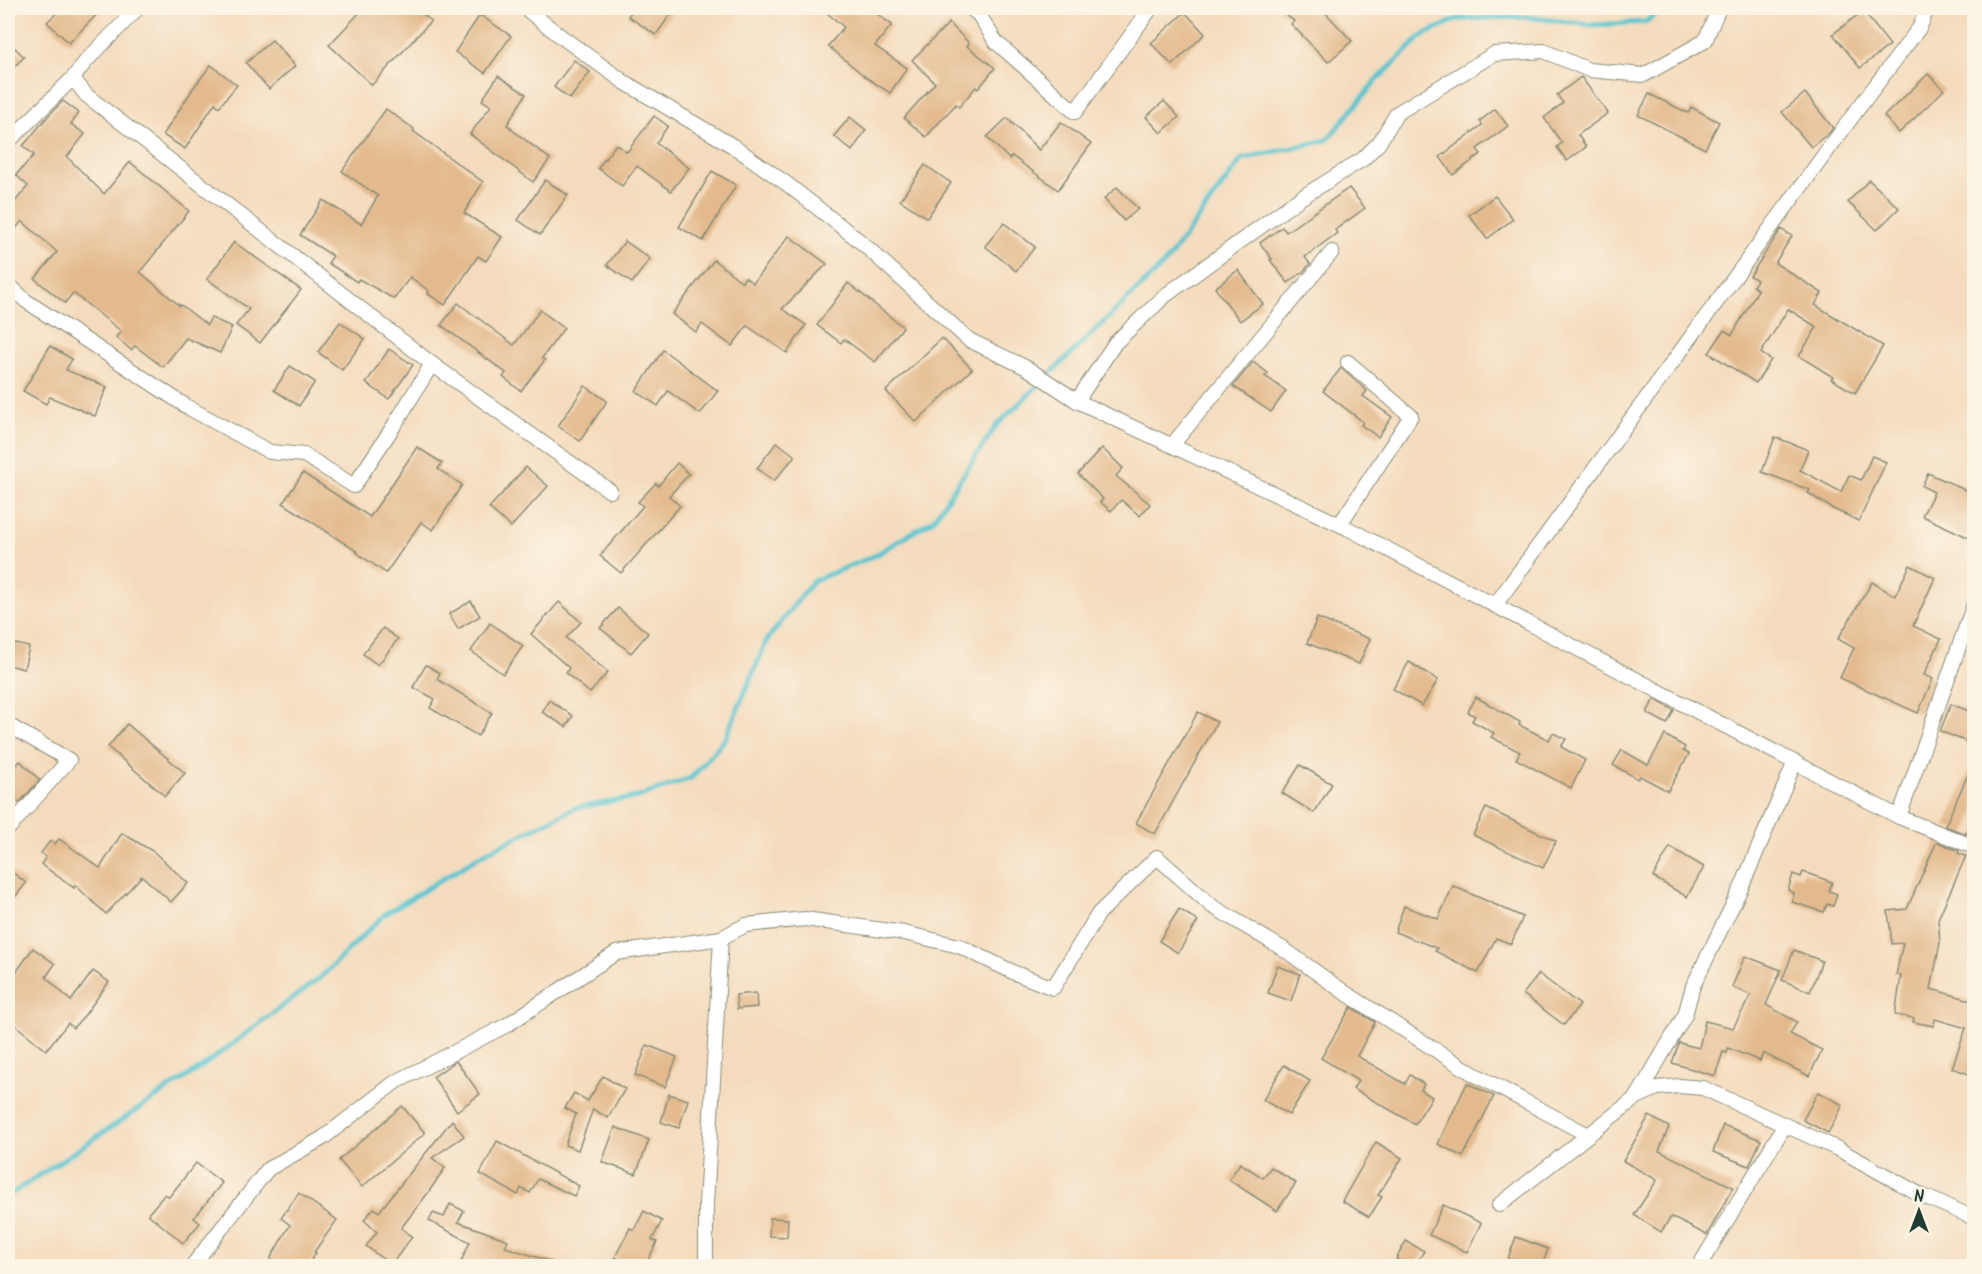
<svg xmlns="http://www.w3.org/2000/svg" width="1982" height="1274" font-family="Kalam,sans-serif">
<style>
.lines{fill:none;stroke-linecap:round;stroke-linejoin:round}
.stream{stroke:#58c5d0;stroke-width:5}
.building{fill:#e3ba8d}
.street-casing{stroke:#8a8c78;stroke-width:16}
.street{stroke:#fff;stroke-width:14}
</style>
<rect width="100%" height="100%" fill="#fcf5e5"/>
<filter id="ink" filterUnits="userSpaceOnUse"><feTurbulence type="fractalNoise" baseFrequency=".0167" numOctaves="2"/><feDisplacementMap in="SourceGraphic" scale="12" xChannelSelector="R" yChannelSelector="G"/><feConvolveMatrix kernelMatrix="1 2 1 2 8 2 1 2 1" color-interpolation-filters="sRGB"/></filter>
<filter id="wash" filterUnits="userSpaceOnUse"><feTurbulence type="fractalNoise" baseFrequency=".008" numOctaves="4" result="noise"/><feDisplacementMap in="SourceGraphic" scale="24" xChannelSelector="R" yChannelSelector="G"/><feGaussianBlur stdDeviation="1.35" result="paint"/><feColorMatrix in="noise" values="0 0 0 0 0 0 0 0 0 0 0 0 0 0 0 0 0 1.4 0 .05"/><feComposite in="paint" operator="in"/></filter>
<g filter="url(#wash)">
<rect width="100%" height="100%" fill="#f4dbbd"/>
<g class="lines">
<polyline class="stream" points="8,1196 203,1066 322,976 385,914 485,853 575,808 638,797 691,778 725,739 767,640 813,581 874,556 933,520 996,426 1165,263 1242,159 1327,140 1375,82 1423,35 1457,19 1525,17 1594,25 1645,22 1665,8"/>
</g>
<g id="blocks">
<g class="building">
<polygon points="62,8 103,8 69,43 47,22"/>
<polygon points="364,8 416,8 431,21 372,85 329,45"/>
<polygon points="634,8 675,8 656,35 628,16"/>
<polygon points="821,8 869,8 892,25 875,46 907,68 890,93 867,78 828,46 844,27"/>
<polygon points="1277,8 1321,8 1352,41 1328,62 1291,24 1294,21"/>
<polygon points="1863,11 1890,45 1860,68 1833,34"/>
<polygon points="1185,12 1205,34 1172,65 1151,43"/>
<polygon points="480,15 511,36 485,73 455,52"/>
<polygon points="949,23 969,43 967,46 995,68 978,89 976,87 959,107 956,104 926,137 904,118 935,83 912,60"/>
<polygon points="272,40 295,66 269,89 246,63"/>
<polygon points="8,41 24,57 8,73"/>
<polygon points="574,60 590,72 570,99 554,87"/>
<polygon points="211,65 237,85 219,107 215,103 185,149 163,135 194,87"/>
<polygon points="1928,74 1944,90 1899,133 1884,116"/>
<polygon points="498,76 526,94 507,125 512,128 511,129 550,159 533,182 470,134 491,106 482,100"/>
<polygon points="1581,77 1608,113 1578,135 1586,147 1567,161 1557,147 1562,143 1544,118 1563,103 1557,95"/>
<polygon points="1805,93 1833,128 1829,133 1811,147 1782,112"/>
<polygon points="1649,94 1688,113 1691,107 1719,122 1705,149 1638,115"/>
<polygon points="63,101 79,113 71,124 85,134 67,157 104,194 130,162 189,211 140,272 180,306 181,305 207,325 211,318 232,327 220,353 186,338 163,367 135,346 131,350 116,337 121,331 73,293 65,303 35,279 57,252 22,221 8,238 8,210 28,186 16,175 34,155 23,146 48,116"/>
<polygon points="1164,101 1179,117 1161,133 1146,117"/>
<polygon points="386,109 414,129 413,131 483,182 464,213 502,237 486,261 478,256 445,305 428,294 429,291 410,277 394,299 359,279 357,282 328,263 333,256 300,235 323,200 361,224 378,196 342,171"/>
<polygon points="1495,109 1508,126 1477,149 1481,154 1453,175 1440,157 1482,125 1480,121"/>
<polygon points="654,116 668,126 656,143 689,168 671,191 637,166 622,186 598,168 616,144 627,152"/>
<polygon points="850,117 866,130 852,151 834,136"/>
<polygon points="1007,118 1039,150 1061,122 1091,144 1058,190 1012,156 1009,159 987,137"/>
<polygon points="925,165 951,183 927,218 900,200"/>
<polygon points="712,171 736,185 703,241 679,227"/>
<polygon points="545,180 568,195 540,235 518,220"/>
<polygon points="1869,180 1899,208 1877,230 1848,202"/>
<polygon points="1117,187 1138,209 1124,221 1104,199"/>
<polygon points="1349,188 1365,208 1335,230 1337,233 1305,257 1310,264 1305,270 1288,283 1270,260 1272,259 1260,243 1282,227 1286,232"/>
<polygon points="1495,196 1513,219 1487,239 1469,215"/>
<polygon points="1004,223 1035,247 1016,271 985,246"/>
<polygon points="1781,229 1792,236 1775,263 1822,293 1815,305 1883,346 1855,393 1831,379 1833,377 1799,356 1817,327 1788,309 1761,353 1771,360 1756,383 1709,353 1724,330 1732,335 1758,290 1753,286 1757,280 1750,276"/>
<polygon points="789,236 827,264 782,309 806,325 787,353 747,326 732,346 702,324 696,332 672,314 714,260 742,282 745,277 753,283"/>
<polygon points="625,241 650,259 632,283 607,265"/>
<polygon points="234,242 301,290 260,343 236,325 249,309 207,279"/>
<polygon points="1238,270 1263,304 1240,321 1215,288"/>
<polygon points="848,283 903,327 875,362 844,339 841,343 817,325"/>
<polygon points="458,303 514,345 540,310 564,328 542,358 545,360 521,391 503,377 506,373 441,325"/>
<polygon points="340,322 365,339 342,370 318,352"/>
<polygon points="942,338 972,369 916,422 886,391"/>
<polygon points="50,346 72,359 66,370 107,387 95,416 50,397 46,404 23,391"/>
<polygon points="389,349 413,365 389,399 366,383"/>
<polygon points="663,350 718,391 700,414 668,391 658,406 636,391"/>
<polygon points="1253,362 1268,373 1265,376 1286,391 1271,412 1233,386"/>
<polygon points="290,366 315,382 299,406 274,390"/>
<polygon points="1341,368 1367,391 1363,396 1392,417 1378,437 1361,425 1363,422 1323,391"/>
<polygon points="585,386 607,401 580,441 558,426"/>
<polygon points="1775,437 1808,450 1800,470 1841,492 1849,475 1861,480 1872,456 1886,462 1859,521 1833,509 1808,493 1810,490 1762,472"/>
<polygon points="777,442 795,456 774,481 757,468"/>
<polygon points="417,447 442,463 438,469 462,485 433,530 421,522 386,573 357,553 358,552 283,503 303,473 370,517"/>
<polygon points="1102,448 1123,468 1116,476 1150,504 1140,516 1121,500 1111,511 1100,502 1103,499 1078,474"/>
<polygon points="677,463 689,474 669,496 680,506 621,573 600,556 643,506 638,502 656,483 658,486"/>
<polygon points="526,467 548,486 511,527 489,508"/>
<polygon points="1928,473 1974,494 1974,540 1922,516 1934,492 1922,486"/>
<polygon points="1910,565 1935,578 1913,626 1941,639 1924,675 1933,679 1918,713 1840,678 1854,648 1838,639 1872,582 1895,596"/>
<polygon points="471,601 480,616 458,629 449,614"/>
<polygon points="559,602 581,622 566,638 608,672 590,693 566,673 569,668 531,634"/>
<polygon points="618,608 648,633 631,653 600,628"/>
<polygon points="1317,618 1370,639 1359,664 1307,643"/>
<polygon points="490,623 523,646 503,674 471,651"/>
<polygon points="383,628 398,639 378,665 363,654"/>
<polygon points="8,642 29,647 24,669 8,665"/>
<polygon points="1409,662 1438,680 1422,706 1393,689"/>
<polygon points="426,665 440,673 437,679 492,713 478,736 430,708 435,699 413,687"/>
<polygon points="1476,697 1520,722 1519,725 1549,740 1553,733 1566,739 1561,747 1585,760 1571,788 1516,759 1520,752 1491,737 1494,733 1472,721 1475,716 1468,712"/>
<polygon points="1654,699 1674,710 1667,724 1647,713"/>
<polygon points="549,700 573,716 566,727 542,712"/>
<polygon points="1951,704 1974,713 1974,745 1940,731"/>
<polygon points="1198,712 1217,722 1155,834 1136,823"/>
<polygon points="127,724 185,773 165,796 108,747"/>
<polygon points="1665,735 1685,747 1683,751 1689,754 1668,791 1640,776 1638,779 1613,765 1622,750 1648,765"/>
<polygon points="20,761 40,780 19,803 8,792 8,774"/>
<polygon points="1974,761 1974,815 1966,834 1945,826"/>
<polygon points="1300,765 1332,784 1314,813 1282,793"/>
<polygon points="1486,808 1556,841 1543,868 1473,835"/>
<polygon points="122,833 154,852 188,883 171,902 142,876 106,914 75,885 74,888 41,864 46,857 41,853 50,841 55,844 59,839 100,868"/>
<polygon points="1938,842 1959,851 1958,853 1966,856 1938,919 1940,943 1931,989 1974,1001 1974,1076 1952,1068 1966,1028 1935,1019 1934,1026 1913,1022 1914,1018 1895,1015 1901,976 1896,975 1903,943 1892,944 1888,911 1907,909 1936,843"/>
<polygon points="1670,847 1704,867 1687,897 1653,877"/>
<polygon points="8,869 26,883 8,906"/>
<polygon points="1803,872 1832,882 1829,891 1837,894 1833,906 1827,904 1824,912 1792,902 1794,893 1788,890 1793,874 1801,877"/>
<polygon points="1453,886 1523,917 1511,944 1496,938 1478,973 1435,951 1437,948 1395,932 1404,906 1438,919"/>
<polygon points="1179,909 1198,921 1178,953 1159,941"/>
<polygon points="33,948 55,964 46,977 71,1001 93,971 109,982 84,1016 73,1028 68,1023 46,1050 8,1019 8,984"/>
<polygon points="1794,950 1822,961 1810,992 1782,980"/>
<polygon points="1745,956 1781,970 1766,1005 1797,1022 1790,1034 1822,1050 1809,1076 1763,1053 1760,1061 1728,1048 1727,1053 1723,1052 1715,1076 1672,1063 1679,1043 1699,1048 1705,1021 1733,1028 1751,995 1732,987"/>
<polygon points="1277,966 1300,974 1291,1001 1268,993"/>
<polygon points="1539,974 1580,1005 1564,1025 1523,994"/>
<polygon points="756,993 757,1007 737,1009 736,995"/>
<polygon points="1351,1007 1375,1022 1357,1056 1405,1084 1410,1075 1424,1084 1421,1090 1432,1097 1415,1124 1353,1089 1358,1081 1321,1058"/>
<polygon points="647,1045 677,1057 665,1087 635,1075"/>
<polygon points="456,1061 480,1094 457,1111 433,1077"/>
<polygon points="1284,1065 1310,1081 1289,1115 1263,1100"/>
<polygon points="603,1076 625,1089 608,1118 593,1109 578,1150 565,1145 576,1114 565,1108 574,1093 588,1101"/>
<polygon points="1467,1083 1494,1096 1463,1157 1438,1144"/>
<polygon points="1818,1092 1843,1105 1828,1133 1803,1120"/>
<polygon points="669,1094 688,1100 679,1128 661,1122"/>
<polygon points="402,1106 425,1133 362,1187 339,1160"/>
<polygon points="1649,1116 1669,1127 1659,1151 1733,1187 1707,1235 1671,1217 1661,1232 1634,1215 1657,1180 1623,1161"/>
<polygon points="452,1120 464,1136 432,1158 445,1168 428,1193 401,1228 412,1237 391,1265 366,1246 377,1232 364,1220 374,1208 379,1212"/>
<polygon points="1723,1125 1761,1140 1749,1166 1713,1152"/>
<polygon points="615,1127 649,1140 636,1174 602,1162"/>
<polygon points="497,1141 579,1186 574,1196 538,1179 530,1193 521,1188 518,1195 480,1174"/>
<polygon points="1376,1142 1402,1158 1378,1195 1382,1197 1369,1217 1342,1201"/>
<polygon points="196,1163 222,1183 194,1218 200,1223 183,1243 148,1214 165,1194 169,1197"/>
<polygon points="1240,1163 1263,1178 1271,1167 1296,1183 1277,1211 1229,1180"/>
<polygon points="299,1193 337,1220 314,1252 316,1253 307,1266 283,1266 270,1259 290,1225 281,1218"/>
<polygon points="450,1204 464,1211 458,1222 508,1240 505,1247 556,1263 556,1266 459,1266 470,1242 429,1221 433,1213 444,1217"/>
<polygon points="1443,1205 1481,1223 1467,1252 1429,1235"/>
<polygon points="644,1211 662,1221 652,1240 657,1242 645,1266 633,1266 615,1257 630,1228 634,1230"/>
<polygon points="770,1218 788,1219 787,1237 769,1236"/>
<polygon points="1516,1237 1548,1249 1542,1266 1505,1266"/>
<polygon points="1406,1241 1424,1251 1415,1266 1411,1266 1396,1259"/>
</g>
</g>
</g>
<g filter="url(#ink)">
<use href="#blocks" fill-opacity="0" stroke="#8a8c78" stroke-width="1.5"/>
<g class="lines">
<defs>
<g id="street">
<polyline points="138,8 86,61 73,78 86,95 432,364 610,491"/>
<polyline points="525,8 559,35 624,82 733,146 787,184 861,242 969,340 1027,368 1077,401 1115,343 1166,295 1299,199 1363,159 1379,143 1397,113 1494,54 1544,51 1589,70 1644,75 1705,41 1719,8"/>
<polyline points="970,8 979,15 996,42 1075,112 1151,8"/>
<polyline points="8,142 73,78"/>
<polyline points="8,284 26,301 189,408 270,452 304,455 354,486 395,424 432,364"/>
<polyline points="1077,401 1347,528 1899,817 1974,847"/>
<polyline points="1172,445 1332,252"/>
<polyline points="1340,524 1411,416 1348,362"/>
<polyline points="1495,605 1857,110 1920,27 1927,8"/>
<polyline points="8,725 69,760 8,829"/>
<polyline points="1899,817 1974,604"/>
<polyline points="1637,1097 1685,1015 1693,986 1742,886 1795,762"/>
<polyline points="1499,1205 1637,1097 1657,1088 1679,1086 1703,1088 1838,1149 1919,1194 1974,1218"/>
<polyline points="192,1266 268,1169 323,1138 394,1083 507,1025 616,953 721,938 746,925 805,919 904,933 959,946 1015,973 1053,988 1099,913 1157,857 1212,906 1285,950 1344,992 1472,1073 1588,1135"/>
<polyline points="706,1266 706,1205 721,938"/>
<polyline points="1699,1266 1785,1125"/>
</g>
</defs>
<use href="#street" class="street-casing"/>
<use href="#street" class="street"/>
</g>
</g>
<rect width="1982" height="1274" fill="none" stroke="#fcf5e5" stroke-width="30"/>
<g transform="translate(1919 1211)" stroke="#fcf5e5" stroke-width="4.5" paint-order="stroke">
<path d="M0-4.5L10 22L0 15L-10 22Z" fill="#1f3d34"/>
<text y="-9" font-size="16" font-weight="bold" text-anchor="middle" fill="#1f3d34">N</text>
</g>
</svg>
